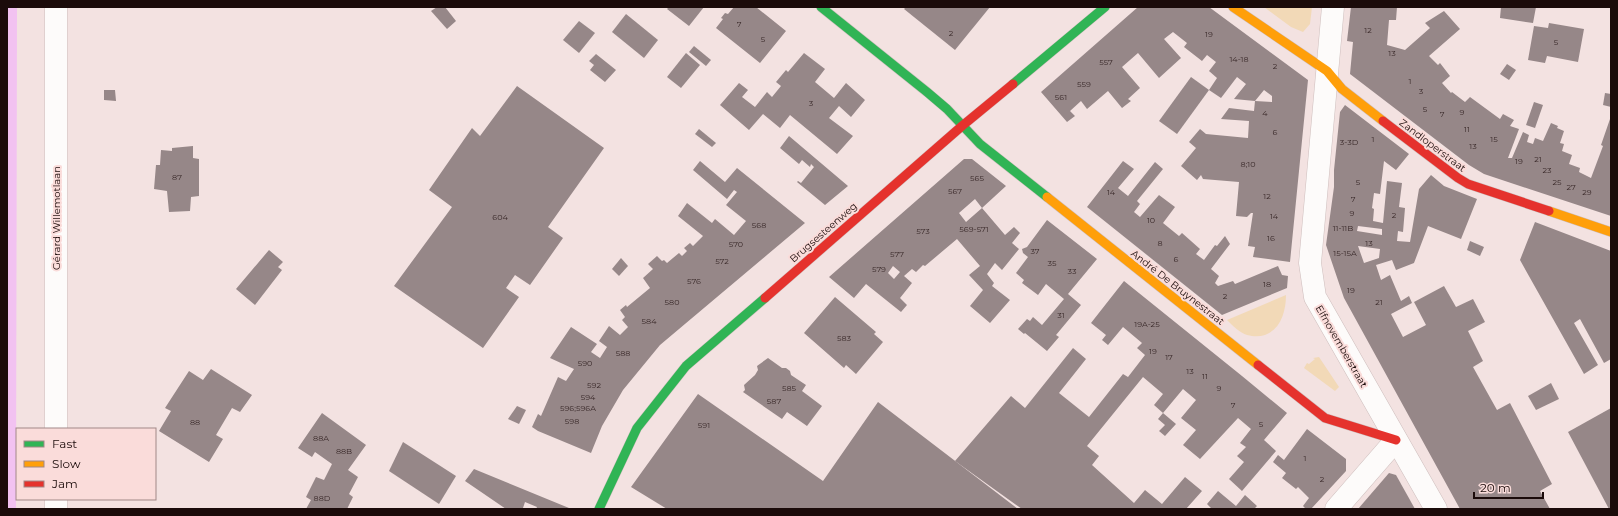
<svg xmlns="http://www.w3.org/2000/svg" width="1618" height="516" font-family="Montserrat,sans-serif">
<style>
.green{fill:#f2d9b7}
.water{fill:#f2c2f1}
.building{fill:#968788;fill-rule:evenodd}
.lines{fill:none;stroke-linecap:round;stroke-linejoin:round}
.street-casing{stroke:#cebebd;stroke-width:23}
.fast-casing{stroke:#cebebd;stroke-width:10}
.slow-casing{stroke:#cebebd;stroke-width:10}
.jam-casing{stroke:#cebebd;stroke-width:10}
.street{stroke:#fdfbfa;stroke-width:22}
.fast{stroke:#30b455;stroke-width:9}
.slow{stroke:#ff9f0a;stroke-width:9}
.jam{stroke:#e5322d;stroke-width:9}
.labels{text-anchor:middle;stroke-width:4;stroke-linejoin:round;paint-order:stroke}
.number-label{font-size:8px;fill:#3a2a2a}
.street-label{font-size:10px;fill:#1b0b0a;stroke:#fadcda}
</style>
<rect width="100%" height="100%" fill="#f3e2e1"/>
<g class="green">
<polygon points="1264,7 1312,7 1310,24 1303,32 1291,27"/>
<path d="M 1286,295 C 1286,318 1275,342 1247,335 C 1240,333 1232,325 1227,320 Z"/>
<polygon points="1319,357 1339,387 1335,391 1304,368 1307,363 1309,364 1315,359 1313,358"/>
</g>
<polygon class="water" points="7,7 17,7 16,509 7,509"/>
<g class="building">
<polygon points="437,7 445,7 456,21 447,29 431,11"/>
<polygon points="669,7 704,7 689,26 667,9"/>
<polygon points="734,7 756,7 786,31 760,63 716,28 723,19 721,18 725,13 728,14"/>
<polygon points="906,7 990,7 955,50 904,9"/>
<polygon points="1138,7 1209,7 1308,80 1290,262 1253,257 1255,247 1248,246 1253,213 1251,213 1247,217 1236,216 1239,182 1203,179 1201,175 1197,180 1181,166 1196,148 1189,142 1200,129 1206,134 1248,138 1249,121 1221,119 1229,108 1254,111 1255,101 1272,102 1272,96 1264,90 1255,101 1234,99 1246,84 1237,77 1221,98 1209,90 1217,78 1209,71 1216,62 1207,55 1202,61 1184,47 1187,43 1173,32 1164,39 1181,58 1159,78 1138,53 1122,67 1140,88 1128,99 1131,101 1122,108 1108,91 1087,109 1081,101 1070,111 1075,116 1067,122 1041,92"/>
<polygon points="1351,7 1397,7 1396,20 1389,20 1387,45 1405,50 1430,28 1425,23 1444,11 1460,29 1429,56 1438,65 1440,63 1450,76 1442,83 1451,93 1452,92 1465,102 1470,97 1500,119 1503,114 1514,120 1510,126 1519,129 1508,158 1512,158 1523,132 1529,135 1527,142 1533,144 1535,138 1543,141 1551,123 1558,126 1557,128 1564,131 1560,143 1564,144 1562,151 1572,155 1569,164 1580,168 1579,172 1591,178 1603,146 1601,145 1610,119 1611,119 1611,216 1484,174 1469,165 1350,74 1353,42 1347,41"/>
<polygon points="1501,7 1536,7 1533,23 1500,18"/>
<polygon points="626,14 658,40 644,58 612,32"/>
<polygon points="579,21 595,33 579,53 563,40"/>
<polygon points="1549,23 1584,29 1578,62 1547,56 1545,63 1528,60 1534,26 1548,28"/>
<polygon points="694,46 711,60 706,66 689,52"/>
<polygon points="686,53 700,65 681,88 667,77"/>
<polygon points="804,53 825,69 815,82 834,98 846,83 865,100 851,117 839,106 829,118 853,136 837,154 790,115 780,128 763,114 749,130 720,105 739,83 748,90 742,97 755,107 767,92 772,97 781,86 776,82 786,70 788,72"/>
<polygon points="596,54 616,70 605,82 590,70 594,65 589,61"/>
<polygon points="1507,64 1516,70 1509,80 1500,74"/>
<polygon points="1191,77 1209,90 1177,134 1159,121"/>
<polygon points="517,86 604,148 548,227 563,238 530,285 515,275 506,288 519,297 483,348 394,286 452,207 429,190 472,128 480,136"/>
<polygon points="104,90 115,90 116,101 104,100"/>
<polygon points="1605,93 1611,94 1611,107 1603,105"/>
<polygon points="1534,102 1543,105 1535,128 1526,125"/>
<path d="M 1345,105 L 1409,154 L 1396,170 L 1384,161 L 1380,194 L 1374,193 L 1372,208 L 1374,209 L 1373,221 L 1383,223 L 1387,181 L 1402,183 L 1399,207 L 1405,208 L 1403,232 L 1398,231 L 1397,241 L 1410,242 L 1419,189 L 1431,175 L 1444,186 L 1477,199 L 1461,239 L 1428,226 L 1414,263 L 1396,270 L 1392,260 L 1376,265 L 1381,280 L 1390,275 L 1401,301 L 1409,296 L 1412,303 L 1391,314 L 1403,337 L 1426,325 L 1414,302 L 1444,286 L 1456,307 L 1473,299 L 1485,322 L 1468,331 L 1483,361 L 1473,367 L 1497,410 L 1510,403 L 1552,484 L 1540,491 L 1550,509 L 1460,509 L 1344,298 L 1326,245 L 1334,187 L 1334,170 L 1340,112 ZM 1358,226 L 1382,229 L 1382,235 L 1357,231 ZM 1358,246 L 1380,249 L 1379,258 L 1364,263 Z"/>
<polygon points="699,129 716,143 712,147 695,134"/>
<polygon points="789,136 848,186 825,205 797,182 798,181 801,183 814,167 811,164 810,167 802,160 799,164 780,148"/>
<polygon points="193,146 193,158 199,159 199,196 191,197 190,211 169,212 167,191 154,189 156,165 160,165 161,150 172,151 172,148"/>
<path d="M 964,159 L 972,159 L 1006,186 L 982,208 L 975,199 L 959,213 L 966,222 L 982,208 L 1005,235 L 1014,227 L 1020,233 L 1012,243 L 1019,249 L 1002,270 L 995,263 L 987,274 L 994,283 L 992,286 L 1010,300 L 990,323 L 970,306 L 983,290 L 969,275 L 980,266 L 957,239 L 925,266 L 923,265 L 916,272 L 912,269 L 904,276 L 912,283 L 900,298 L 907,305 L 901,312 L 866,284 L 854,298 L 829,277 ZM 893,266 L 900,272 L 894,279 L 888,273 Z"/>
<polygon points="700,161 725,182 737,168 805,223 660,345 623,390 602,426 591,453 538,431 532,427 538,414 541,416 558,377 566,381 574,369 550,358 571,327 597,344 591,352 600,358 607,347 599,341 609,326 620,335 628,327 622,320 625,317 620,310 626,305 627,307 650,288 643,278 653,269 648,264 657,256 662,261 664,260 667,263 679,253 682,256 687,251 684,248 690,243 693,246 703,236 678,216 687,203 712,223 715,219 734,235 746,221 726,205 737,192 734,190 727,199 693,170"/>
<polygon points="1123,161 1134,169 1118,188 1128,196 1155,162 1163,169 1137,201 1140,204 1134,212 1140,217 1159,195 1175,207 1163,223 1179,236 1182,233 1200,249 1196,254 1204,260 1215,245 1217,246 1225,236 1230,244 1211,269 1219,276 1215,283 1218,286 1233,281 1235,284 1278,266 1282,275 1288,276 1287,288 1222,315 1087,207"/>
<polygon points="1047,220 1097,259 1068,294 1081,305 1056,335 1059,337 1047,351 1025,333 1024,334 1018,329 1027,319 1030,321 1033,317 1042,325 1064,299 1046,284 1038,295 1022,283 1024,280 1016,273 1028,257 1023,253 1022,249 1027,247"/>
<polygon points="1535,222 1611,251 1611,359 1604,363 1580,319 1574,323 1598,365 1584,374 1520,260"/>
<polygon points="1470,241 1484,247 1480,256 1467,250"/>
<polygon points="269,250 283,262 278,267 282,270 255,305 236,289"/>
<polygon points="621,258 628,266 619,276 612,269"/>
<polygon points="1124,281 1242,376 1287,413 1264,440 1276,451 1242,491 1229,479 1244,462 1237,456 1246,447 1240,443 1251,429 1238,418 1200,459 1183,445 1196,430 1181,418 1196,400 1183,389 1163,413 1154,405 1163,394 1143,377 1087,446 1099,456 1092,465 1134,503 1145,490 1162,504 1185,477 1202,491 1186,509 1022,509 955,461 1011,396 1025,408 1073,348 1086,359 1059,393 1089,417 1123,374 1128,377 1145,355 1137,348 1142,343 1123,327 1108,345 1102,340 1106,335 1091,323"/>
<polygon points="835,297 876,332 874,334 883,342 856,374 846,365 844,368 804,333"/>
<polygon points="768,358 782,368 786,368 790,371 791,375 806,385 802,391 822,406 807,426 787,412 782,419 743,392 745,390 744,385 755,375 758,370 757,366"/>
<polygon points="211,369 252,395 240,412 232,408 216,435 223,439 209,462 159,431 171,411 165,408 189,371 203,380"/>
<polygon points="1551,383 1559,399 1536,410 1528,396"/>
<polygon points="698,394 823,481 878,402 1018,509 667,509 631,487"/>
<polygon points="517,406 526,410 519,424 508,419"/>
<polygon points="1611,408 1611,509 1609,509 1568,432"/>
<polygon points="322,413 366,445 348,470 358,477 349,494 353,497 347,509 306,509 311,500 306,497 316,477 324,480 332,464 315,452 312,457 298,448"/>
<polygon points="1163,413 1176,424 1165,436 1159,431 1165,425 1158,419"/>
<polygon points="1307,429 1346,459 1346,471 1311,509 1306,509 1303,506 1309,498 1298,487 1296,489 1282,478 1286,473 1273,462 1278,455 1284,460"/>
<polygon points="403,442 456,476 439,504 389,471"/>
<polygon points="474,469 569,508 569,509 536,509 537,507 525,502 523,508 525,509 506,509 465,481"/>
<polygon points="1389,473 1396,475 1415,509 1358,509"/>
<polygon points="1218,491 1236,506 1245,495 1257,506 1254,509 1212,509 1207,504"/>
</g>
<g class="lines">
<defs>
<g id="street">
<polyline points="1333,7 1310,263 1315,297 1436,509"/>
<polyline points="56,429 56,7"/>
<polyline points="56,509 56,499"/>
<polyline points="1336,509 1396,440"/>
</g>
<g id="fast">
<polyline points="821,7 927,92 947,109 980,144 1047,197"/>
<polyline points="1013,84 1105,7"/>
<polyline points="599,509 637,428 686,366 765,298"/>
</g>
<g id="slow">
<polyline points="1233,7 1327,71 1342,89 1383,121"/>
<polyline points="1047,197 1258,365"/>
<polyline points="1549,211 1611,232"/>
</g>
<g id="jam">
<polyline points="1383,121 1458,178 1468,184 1549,211"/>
<polyline points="765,298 962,126 1013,84"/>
<polyline points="1258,365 1325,418 1396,440"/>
</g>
</defs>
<use href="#street" class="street-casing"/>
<use href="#fast" class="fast-casing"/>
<use href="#slow" class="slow-casing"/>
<use href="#jam" class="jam-casing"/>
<use href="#street" class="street"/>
<use href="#fast" class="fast"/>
<use href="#slow" class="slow"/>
<use href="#jam" class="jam"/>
</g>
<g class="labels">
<g class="number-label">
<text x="739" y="27">7</text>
<text x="1368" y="33">12</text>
<text x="951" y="36">2</text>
<text x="1209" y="37">19</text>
<text x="763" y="42">5</text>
<text x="1556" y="45">5</text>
<text x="1392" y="56">13</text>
<text x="1239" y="62">14-18</text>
<text x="1106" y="65">557</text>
<text x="1275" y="69">2</text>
<text x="1410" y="84">1</text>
<text x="1084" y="87">559</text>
<text x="1421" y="94">3</text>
<text x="1061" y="100">561</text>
<text x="811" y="106">3</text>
<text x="1425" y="112">5</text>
<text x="1462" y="115">9</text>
<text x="1265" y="116">4</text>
<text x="1442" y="117">7</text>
<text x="1467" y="132">11</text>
<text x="1275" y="135">6</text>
<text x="1373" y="142">1</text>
<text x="1494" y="142">15</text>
<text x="1349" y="145">3-3D</text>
<text x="1473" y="149">13</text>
<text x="1538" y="162">21</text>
<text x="1519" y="164">19</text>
<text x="1248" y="167">8;10</text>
<text x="1547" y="173">23</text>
<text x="177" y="180">87</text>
<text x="977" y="181">565</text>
<text x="1358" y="185">5</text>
<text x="1557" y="185">25</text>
<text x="1571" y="190">27</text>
<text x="955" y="194">567</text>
<text x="1111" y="195">14</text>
<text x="1587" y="195">29</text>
<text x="1267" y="199">12</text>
<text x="1353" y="202">7</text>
<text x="1352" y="216">9</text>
<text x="1394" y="218">2</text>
<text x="1274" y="219">14</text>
<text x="500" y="220">604</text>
<text x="1151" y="223">10</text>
<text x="759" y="228">568</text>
<text x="1343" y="231">11-11B</text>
<text x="974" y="232">569-571</text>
<text x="923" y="234">573</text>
<text x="1271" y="241">16</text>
<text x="1160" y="246">8</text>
<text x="1369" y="246">13</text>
<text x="736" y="247">570</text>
<text x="1035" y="254">37</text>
<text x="1345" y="256">15-15A</text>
<text x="897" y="257">577</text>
<text x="1176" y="262">6</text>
<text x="722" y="264">572</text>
<text x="1052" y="266">35</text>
<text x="879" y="272">579</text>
<text x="1072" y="274">33</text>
<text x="694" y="284">576</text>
<text x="1267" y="287">18</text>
<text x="1351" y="293">19</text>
<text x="1225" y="299">2</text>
<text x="672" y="305">580</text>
<text x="1379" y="305">21</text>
<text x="1061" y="318">31</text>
<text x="649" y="324">584</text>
<text x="1147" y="327">19A-25</text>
<text x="844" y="341">583</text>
<text x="1153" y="354">19</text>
<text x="623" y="356">588</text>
<text x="1169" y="360">17</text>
<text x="585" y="366">590</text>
<text x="1190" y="374">13</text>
<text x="1205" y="379">11</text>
<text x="594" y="388">592</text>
<text x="789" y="391">585</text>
<text x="1219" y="391">9</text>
<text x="588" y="400">594</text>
<text x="774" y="404">587</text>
<text x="1233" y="408">7</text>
<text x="578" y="411">596;596A</text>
<text x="572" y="424">598</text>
<text x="195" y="425">88</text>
<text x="1261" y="427">5</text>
<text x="704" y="428">591</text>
<text x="321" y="441">88A</text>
<text x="344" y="454">88B</text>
<text x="1305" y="461">1</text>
<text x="1322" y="482">2</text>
<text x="322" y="501">88D</text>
</g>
<g class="street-label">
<text transform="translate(1433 145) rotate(37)" y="4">Zandloperstraat</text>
<text transform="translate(56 218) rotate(-90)" y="4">Gérard Willemotlaan</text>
<text transform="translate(823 232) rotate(-41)" y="4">Brugsesteenweg</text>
<text transform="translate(1178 287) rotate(38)" y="4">André De Bruynestraat</text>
<text transform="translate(1342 346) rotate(60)" y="4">Elfnovemberstraat</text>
</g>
</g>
<rect width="1618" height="516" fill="none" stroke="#1b0b0a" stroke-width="16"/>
<rect x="16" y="428" width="140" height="72" fill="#fadcda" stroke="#a18887"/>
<rect x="24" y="441" width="20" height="6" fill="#30b455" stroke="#a18887"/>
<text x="52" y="448" font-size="12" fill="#1b0b0a">Fast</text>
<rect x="24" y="461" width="20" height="6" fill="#ff9f0a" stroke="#a18887"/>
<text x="52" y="468" font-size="12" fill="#1b0b0a">Slow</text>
<rect x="24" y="481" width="20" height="6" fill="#e5322d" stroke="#a18887"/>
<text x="52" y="488" font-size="12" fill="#1b0b0a">Jam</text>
<path d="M1474 492v6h69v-6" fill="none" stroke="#1b0b0a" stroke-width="2"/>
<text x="1480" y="492" font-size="12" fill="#1b0b0a" stroke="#fadcda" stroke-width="3" paint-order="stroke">20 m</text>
</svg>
